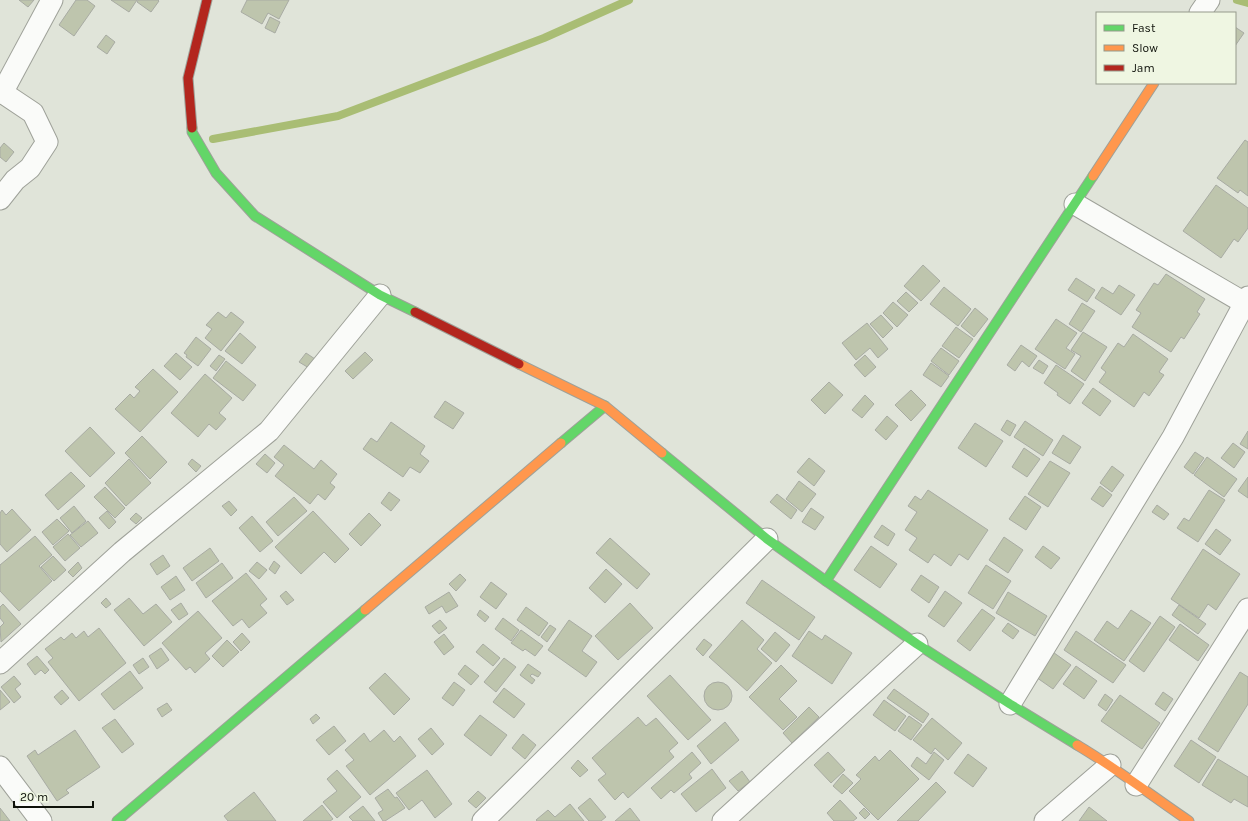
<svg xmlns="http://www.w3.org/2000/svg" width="1248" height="821" font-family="Karla,sans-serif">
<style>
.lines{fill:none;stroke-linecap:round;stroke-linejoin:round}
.stream{stroke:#a9bd74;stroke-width:8}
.building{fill:#bec5ad;stroke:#a8aba3}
.street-casing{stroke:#9ea199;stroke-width:23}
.fast-casing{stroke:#9ea199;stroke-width:11}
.slow-casing{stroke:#9ea199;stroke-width:11}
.jam-casing{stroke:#9ea199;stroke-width:11}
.street{stroke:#fafbf9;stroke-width:21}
.fast{stroke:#63d668;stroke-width:9}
.slow{stroke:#ff974d;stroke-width:9}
.jam{stroke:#b3261e;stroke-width:9}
</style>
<rect width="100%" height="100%" fill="#e0e4d9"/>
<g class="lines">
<g class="stream">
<polyline points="1237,0 1248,3"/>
<polyline points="213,139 338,116 544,38 629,0"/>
</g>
</g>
<g class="building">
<polygon points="19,0 34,0 28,7"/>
<polygon points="76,0 87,0 95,6 74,36 59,25"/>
<polygon points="111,0 137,0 129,12"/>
<polygon points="138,0 158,0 159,1 151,12 137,2"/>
<polygon points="247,0 289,0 279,19 268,13 262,24 241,12"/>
<polygon points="270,17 280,22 275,33 265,28"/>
<polygon points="1235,27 1244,33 1235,46"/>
<polygon points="106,35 115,42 107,54 97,47"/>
<polygon points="1245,140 1248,142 1248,196 1240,190 1238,193 1217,178"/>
<polygon points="4,143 14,152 6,162 0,157 0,148"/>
<polygon points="1216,185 1248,208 1248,228 1238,242 1234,239 1221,258 1183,231"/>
<polygon points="923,265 940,281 921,301 904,286"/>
<polygon points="1166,274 1205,299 1197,312 1200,314 1184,339 1181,337 1171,352 1132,327 1141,313 1136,310 1154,283 1158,285"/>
<polygon points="1076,278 1095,290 1087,302 1068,290"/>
<polygon points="1119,285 1135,295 1121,315 1095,298 1102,287 1113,294"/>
<polygon points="944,287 971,309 958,326 930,304"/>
<polygon points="906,292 918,303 909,312 897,301"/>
<polygon points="893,302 908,315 897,327 883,313"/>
<polygon points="1082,303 1095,311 1081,332 1069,324"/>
<polygon points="975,308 988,319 974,337 961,326"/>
<polygon points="218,312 226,318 231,312 244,322 221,351 205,338 212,329 206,325"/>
<polygon points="881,315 893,328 883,338 870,324"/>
<polygon points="1056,319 1077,333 1066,348 1075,354 1065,369 1035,349"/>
<polygon points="867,323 888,349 878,358 870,348 856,360 842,343"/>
<polygon points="956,327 973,339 959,358 942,346"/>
<polygon points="1083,332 1107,347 1085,381 1071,371 1081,356 1071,350"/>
<polygon points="240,333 256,347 242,364 225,351"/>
<polygon points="1133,334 1168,359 1159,372 1164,375 1149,396 1144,392 1134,407 1099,382 1106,372 1101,368 1118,343 1124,347"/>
<polygon points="196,337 211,349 198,366 186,357 187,355 184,353"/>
<polygon points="1021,345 1037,356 1029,367 1022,361 1015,371 1007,365"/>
<polygon points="941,348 959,361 949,375 931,361"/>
<polygon points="365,352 373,360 353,379 345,371"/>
<polygon points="176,353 192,367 180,380 164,366"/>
<polygon points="306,353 315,359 309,368 299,362"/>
<polygon points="219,355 225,359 216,371 210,366"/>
<polygon points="865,355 876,367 865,377 854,365"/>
<polygon points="1039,360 1048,366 1043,374 1033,368"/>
<polygon points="226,361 256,385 243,401 213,378"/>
<polygon points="931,363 949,376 941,387 923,375"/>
<polygon points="1056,365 1084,384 1070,404 1057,395 1058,393 1044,383"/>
<polygon points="153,369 178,392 140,432 115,409 130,394 134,398 140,391 135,387"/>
<polygon points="205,374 232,398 219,413 226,419 216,430 209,424 198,437 171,413"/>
<polygon points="829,382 843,395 825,414 811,400"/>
<polygon points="1093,388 1111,401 1100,416 1082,403"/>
<polygon points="911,390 926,405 911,421 895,405"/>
<polygon points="865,395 874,404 862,418 852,410"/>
<polygon points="445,401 464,413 453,429 434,417"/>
<polygon points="887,416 898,426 886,440 875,430"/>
<polygon points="1007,420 1016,425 1010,436 1001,430"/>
<polygon points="1025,421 1053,440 1043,456 1014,437"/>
<polygon points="391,422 425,446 420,454 429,461 420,473 410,467 403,477 363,449 371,438 377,442"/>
<polygon points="975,423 1003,441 986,467 958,448"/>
<polygon points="90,427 115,453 90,477 65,451"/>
<polygon points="1248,431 1248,449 1240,444"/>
<polygon points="1063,435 1081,447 1070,464 1052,453"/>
<polygon points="142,436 167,462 150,479 125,453"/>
<polygon points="1233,443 1245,452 1234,468 1221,458"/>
<polygon points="284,445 314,469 321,460 337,474 330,483 335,487 325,500 318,494 310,504 275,476 284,465 274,457"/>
<polygon points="1024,448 1040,459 1027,477 1012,467"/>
<polygon points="1195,452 1204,458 1193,474 1184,467"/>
<polygon points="265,454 275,463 267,473 256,464"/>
<polygon points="1207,457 1237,479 1224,497 1194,475"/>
<polygon points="809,458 825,471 814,486 797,472"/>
<polygon points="129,459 151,483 126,506 105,483"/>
<polygon points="192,459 201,466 196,472 188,464"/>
<polygon points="1050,461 1070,473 1048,507 1028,494"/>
<polygon points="1112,466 1124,475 1112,492 1100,483"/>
<polygon points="71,472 85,486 58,510 45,495"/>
<polygon points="1248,477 1248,498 1238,491"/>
<polygon points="799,481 816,494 802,512 786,499"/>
<polygon points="1100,486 1112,495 1103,507 1091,499"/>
<polygon points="105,487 125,508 115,518 94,497"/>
<polygon points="928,490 988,530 968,560 959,554 951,566 934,554 928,563 909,550 917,538 905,530 917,512 908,506 915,496 921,500"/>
<polygon points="1209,490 1225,500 1198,542 1177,528 1184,518 1189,521"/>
<polygon points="389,492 400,500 391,511 381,503"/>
<polygon points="777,494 797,510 791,519 770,502"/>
<polygon points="1025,496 1041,507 1026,530 1009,519"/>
<polygon points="294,497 307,511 278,536 266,522"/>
<polygon points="229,501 237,510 231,516 222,506"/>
<polygon points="1157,505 1169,514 1164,520 1152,512"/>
<polygon points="74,506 86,521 72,533 60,518"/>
<polygon points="811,508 824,517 815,530 802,522"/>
<polygon points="12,509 31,530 7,552 0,544 0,513 2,510 6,515"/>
<polygon points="107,511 116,522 109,529 99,518"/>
<polygon points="313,511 349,549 335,563 324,552 301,574 275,547"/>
<polygon points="136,513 142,518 136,524 130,519"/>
<polygon points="369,513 381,525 361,546 349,534"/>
<polygon points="252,516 273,541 260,552 239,528"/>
<polygon points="57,519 69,531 53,545 42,532"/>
<polygon points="88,521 98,533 81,547 70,535"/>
<polygon points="882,525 895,534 888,546 874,537"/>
<polygon points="1216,529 1231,540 1220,555 1205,544"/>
<polygon points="68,534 80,548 65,561 53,547"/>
<polygon points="35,536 52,555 39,566 52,581 19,611 0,591 0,565"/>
<polygon points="1004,537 1023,550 1008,573 989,560"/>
<polygon points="610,538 650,574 637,589 596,553"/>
<polygon points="871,546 897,564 880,588 854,570"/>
<polygon points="1043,546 1060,558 1051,569 1035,557"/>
<polygon points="210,548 219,561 192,581 183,568"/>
<polygon points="1203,549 1240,574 1216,610 1208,604 1199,618 1171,599"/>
<polygon points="163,555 170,566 157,575 150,564"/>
<polygon points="53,556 66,570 54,581 41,567"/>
<polygon points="274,561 280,566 275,574 269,569"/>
<polygon points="78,562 82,568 73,577 68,572"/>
<polygon points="257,562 267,570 259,579 249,571"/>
<polygon points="222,563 233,578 206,598 196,583"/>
<polygon points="986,565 1011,581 993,609 968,593"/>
<polygon points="606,569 622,584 605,603 589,588"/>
<polygon points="246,573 267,599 260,605 267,613 249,628 242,619 233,626 212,601"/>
<polygon points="460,574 466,580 456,591 449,584"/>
<polygon points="921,575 939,587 929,603 911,590"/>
<polygon points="176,576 185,590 170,600 161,587"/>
<polygon points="762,580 815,617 799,640 746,603"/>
<polygon points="491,582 507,594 496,609 480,597"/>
<polygon points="286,591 294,600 287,605 280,596"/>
<polygon points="945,591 962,603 944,627 928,616"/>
<polygon points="449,592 458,606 446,613 442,606 429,614 425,607"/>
<polygon points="1008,592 1047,616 1035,636 996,613"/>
<polygon points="106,598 111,604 106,608 101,603"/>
<polygon points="129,598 143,614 156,604 172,622 144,646 114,610"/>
<polygon points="181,603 188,614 179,620 171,610"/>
<polygon points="630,603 653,628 618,660 595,636"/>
<polygon points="3,604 21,624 1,642 0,627 4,623 0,618 0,607"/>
<polygon points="1179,605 1206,624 1198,634 1172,615"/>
<polygon points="526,607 548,623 539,636 517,620"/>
<polygon points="982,609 995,618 970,651 957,641"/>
<polygon points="480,610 489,617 485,622 477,615"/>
<polygon points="1131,610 1151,623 1124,661 1094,640 1107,621 1118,629"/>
<polygon points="198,611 222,638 205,653 210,659 195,673 190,667 186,670 162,643"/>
<polygon points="1160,616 1175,627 1144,672 1129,661"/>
<polygon points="503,618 519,630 511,641 495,629"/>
<polygon points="440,620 447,628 439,634 432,626"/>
<polygon points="569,620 592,636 582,651 597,662 586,677 548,650"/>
<polygon points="742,620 764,640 757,649 772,663 747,691 709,657"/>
<polygon points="1008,623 1019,631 1013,639 1002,631"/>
<polygon points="1180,624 1209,645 1198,661 1169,640"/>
<polygon points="550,625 556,629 547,642 541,637"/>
<polygon points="99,628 126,663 79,701 48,662 53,658 45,649 61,637 64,640 72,633 76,638 84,631 88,637"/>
<polygon points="521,630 543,646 535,656 525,649 523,651 511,643"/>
<polygon points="809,631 822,640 825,635 852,653 832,684 792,656"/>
<polygon points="1076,631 1126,665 1113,683 1064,650"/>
<polygon points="775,632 790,645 776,662 761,649"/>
<polygon points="242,633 250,642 241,651 233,642"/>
<polygon points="444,634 454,647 444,655 434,642"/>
<polygon points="704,639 712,645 703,656 696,649"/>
<polygon points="227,640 239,652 223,667 212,656"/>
<polygon points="483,644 500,658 493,666 476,652"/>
<polygon points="161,648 169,660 157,669 149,656"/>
<polygon points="1050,650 1071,665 1053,689 1033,675"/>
<polygon points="37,656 49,670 45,674 41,670 35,675 27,664"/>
<polygon points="143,658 149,667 139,674 133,665"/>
<polygon points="504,658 516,667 496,692 484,682"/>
<polygon points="528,664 541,673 538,677 532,674 530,676 535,680 532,684 520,675"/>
<polygon points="465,665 479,676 471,685 458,674"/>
<polygon points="781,665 797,681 779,699 797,717 783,730 749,697"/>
<polygon points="1076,666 1097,681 1084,699 1063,684"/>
<polygon points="130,671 143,688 114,710 101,694"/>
<polygon points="1240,672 1248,677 1248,704 1218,752 1198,739"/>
<polygon points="385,673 410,699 394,715 369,688"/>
<polygon points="670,675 711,720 688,740 647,696"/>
<polygon points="14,676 21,684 15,689 21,697 14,703 1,687"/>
<circle cx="718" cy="696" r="14"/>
<polygon points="454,682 465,690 453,706 442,698"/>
<polygon points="504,688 525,704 514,718 493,702"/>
<polygon points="894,689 929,714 923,723 887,698"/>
<polygon points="0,690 10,702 0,710"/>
<polygon points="62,690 69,698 61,705 54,697"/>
<polygon points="1163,692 1173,699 1165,711 1155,704"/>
<polygon points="1105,694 1113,700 1106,711 1098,705"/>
<polygon points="1120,695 1160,723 1142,749 1101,721"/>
<polygon points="884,700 906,716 895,731 873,715"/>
<polygon points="167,703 172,710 162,717 157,709"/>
<polygon points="809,707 819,717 792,743 783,733"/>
<polygon points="316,714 320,718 313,724 310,719"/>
<polygon points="480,715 507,735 491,756 464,735"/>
<polygon points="909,716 922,725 911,740 898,731"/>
<polygon points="638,717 646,726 656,718 678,743 669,751 674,757 628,798 623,792 615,800 598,780 606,774 592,758"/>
<polygon points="932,718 962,743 948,760 935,748 931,754 913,740"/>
<polygon points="115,719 134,744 122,753 102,728"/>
<polygon points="725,722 739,740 711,764 697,746"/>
<polygon points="334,726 346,741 329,755 316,740"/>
<polygon points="431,728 444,744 432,755 418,739"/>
<polygon points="75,730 100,767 66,790 69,793 57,801 27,756 35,750 38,755"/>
<polygon points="384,730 394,742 400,736 416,756 370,795 346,766 354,760 345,750 364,733 370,742"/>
<polygon points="523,734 536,745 525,759 512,748"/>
<polygon points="1191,740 1216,757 1199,783 1174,766"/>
<polygon points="890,750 919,779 878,820 849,791 861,779 856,775 875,756 879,761"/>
<polygon points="692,752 701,763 689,774 692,778 674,793 671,790 661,799 651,788"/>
<polygon points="828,752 845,770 831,783 814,765"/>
<polygon points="934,752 944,760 929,780 911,766 917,757 926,764"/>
<polygon points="968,754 987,768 973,787 954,773"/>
<polygon points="1218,759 1248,777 1248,807 1234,799 1231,803 1202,785"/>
<polygon points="578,760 588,770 580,777 571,768"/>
<polygon points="712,769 726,788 696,812 681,794"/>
<polygon points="337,770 361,797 337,818 323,802 337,791 327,779"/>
<polygon points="427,770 452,804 435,818 422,800 409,810 396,793"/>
<polygon points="742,771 750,782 738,791 729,781"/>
<polygon points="843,774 853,783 842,794 833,786"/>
<polygon points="936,782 946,792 918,821 897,821"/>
<polygon points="388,789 395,798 397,797 405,808 385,821 383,821 378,813 383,810 375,798"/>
<polygon points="478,791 486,798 476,808 468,801"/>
<polygon points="254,792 276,821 228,821 224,816"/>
<polygon points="590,798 606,817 601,821 589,821 578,808"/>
<polygon points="840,800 857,818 853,821 834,821 827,813"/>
<polygon points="570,804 584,821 537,821 536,820 548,810 555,817"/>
<polygon points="322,805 333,819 330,821 303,821"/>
<polygon points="363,806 375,821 353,821 349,817"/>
<polygon points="1089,807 1107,821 1079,821"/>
<polygon points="0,808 10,821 0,821"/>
<polygon points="630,808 640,821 615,821"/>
<polygon points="864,808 870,814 865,819 859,813"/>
</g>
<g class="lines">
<defs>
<g id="street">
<polyline points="1200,13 1209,0"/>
<polyline points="0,91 33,113 47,142 30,168 15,180 0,199"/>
<polyline points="2,93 52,0"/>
<polyline points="1075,204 1248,305"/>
<polyline points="0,663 122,552 269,431 380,295"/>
<polyline points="1010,704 1173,437 1248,297"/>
<polyline points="0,767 41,821"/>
<polyline points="1136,785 1248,609"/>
<polyline points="483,821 767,539"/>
<polyline points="723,821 917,644"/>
<polyline points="1045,821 1110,765"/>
</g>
<g id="fast">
<polyline points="192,128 192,132 216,173 255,216 380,295 415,312"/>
<polyline points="561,443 605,406"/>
<polyline points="662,453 767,539 826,581 917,644 1010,704 1077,745"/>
<polyline points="826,581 1093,176"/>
<polyline points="117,821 365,610"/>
</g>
<g id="slow">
<polyline points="1093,176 1154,83"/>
<polyline points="519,364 605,406 662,453"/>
<polyline points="365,610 561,443"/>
<path d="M 1077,745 C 1116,768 1152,796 1189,821"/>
</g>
<g id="jam">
<polyline points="192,128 188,78 207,0"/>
<polyline points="415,312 519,364"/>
</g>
</defs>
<use href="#street" class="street-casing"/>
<use href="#fast" class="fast-casing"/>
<use href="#slow" class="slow-casing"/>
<use href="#jam" class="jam-casing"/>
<use href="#street" class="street"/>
<use href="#fast" class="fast"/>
<use href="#slow" class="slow"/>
<use href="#jam" class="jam"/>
</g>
<rect x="1096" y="12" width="140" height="72" fill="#eff6e2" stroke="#959a8c"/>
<rect x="1104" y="25" width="20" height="6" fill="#63d668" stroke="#959a8c"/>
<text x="1132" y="32" font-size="12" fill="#0e110a">Fast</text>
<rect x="1104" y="45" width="20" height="6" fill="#ff974d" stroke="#959a8c"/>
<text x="1132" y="52" font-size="12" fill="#0e110a">Slow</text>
<rect x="1104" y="65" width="20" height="6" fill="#b3261e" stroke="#959a8c"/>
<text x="1132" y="72" font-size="12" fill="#0e110a">Jam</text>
<path d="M14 801v6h79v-6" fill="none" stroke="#0e110a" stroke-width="2"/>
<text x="20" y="801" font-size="12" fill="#0e110a" stroke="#eff6e2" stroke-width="3" paint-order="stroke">20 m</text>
</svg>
